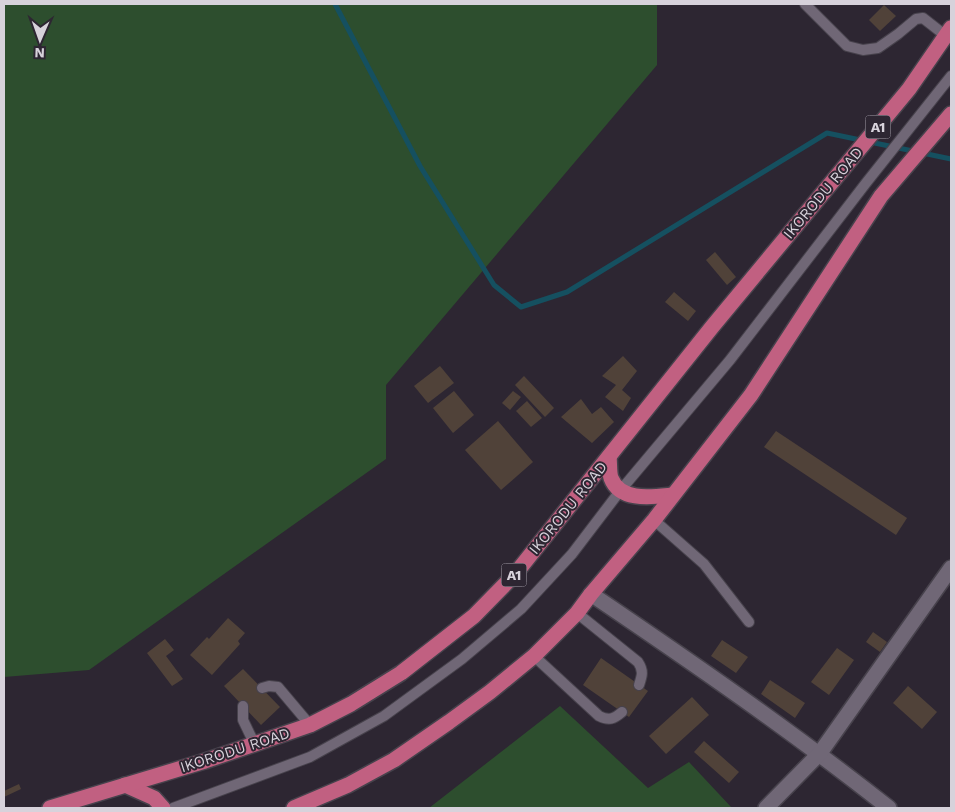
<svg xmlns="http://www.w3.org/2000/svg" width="955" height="812" font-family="'Work Sans',sans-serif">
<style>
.green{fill:#2d4e2e}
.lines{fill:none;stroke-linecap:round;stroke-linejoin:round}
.stream{stroke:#155060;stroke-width:5}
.building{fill:#504239}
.service-casing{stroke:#47424c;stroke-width:12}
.minor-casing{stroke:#47424c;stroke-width:18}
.trunk-casing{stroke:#47424c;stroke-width:18}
.service{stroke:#706776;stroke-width:10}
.minor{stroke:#706776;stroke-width:15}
.trunk{stroke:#c16081;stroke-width:15}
.labels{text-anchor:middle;stroke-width:4;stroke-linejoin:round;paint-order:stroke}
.shield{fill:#2d2632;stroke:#a49ea8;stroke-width:1}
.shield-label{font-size:14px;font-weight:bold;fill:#d7d2db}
.street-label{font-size:15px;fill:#d7d2db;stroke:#2d2632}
</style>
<rect width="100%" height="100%" fill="#2d2632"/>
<g class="green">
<polygon points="4,4 657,4 657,65 386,385 386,459 89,670 4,677"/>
<polygon points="560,706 648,788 689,762 732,808 429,808"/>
</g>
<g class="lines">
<polyline class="stream" points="335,4 420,166 494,285 521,307 567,292 827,133 951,159"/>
</g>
<g class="building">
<polygon points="884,5 896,16 880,31 869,20"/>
<polygon points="715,252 736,277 727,285 706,260"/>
<polygon points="674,292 696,311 688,321 665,302"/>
<polygon points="623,356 637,371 622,390 631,398 623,411 605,397 616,385 602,376"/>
<polygon points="440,366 454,383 428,403 414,386"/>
<polygon points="524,376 554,408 545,417 515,385"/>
<polygon points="454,391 474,415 453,433 433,408"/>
<polygon points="513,391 521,397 510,410 502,403"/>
<polygon points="581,399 592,414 601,407 614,422 592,443 561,417"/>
<polygon points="527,401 542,418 531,427 516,411"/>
<polygon points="498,421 533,462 501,490 465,450"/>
<polygon points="776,431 907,518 896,535 764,447"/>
<polygon points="228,618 245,633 238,641 240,644 212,675 190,655 207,637 209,639"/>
<polygon points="873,632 887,642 880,652 866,642"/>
<polygon points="165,639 174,650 166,656 183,679 172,686 147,653"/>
<polygon points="722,640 748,657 736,673 711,656"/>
<polygon points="837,648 854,660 829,695 811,682"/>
<polygon points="601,658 648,691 629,717 583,685"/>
<polygon points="243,669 280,707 261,725 224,686"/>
<polygon points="770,680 805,703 795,718 761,694"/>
<polygon points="908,686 937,712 922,729 893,703"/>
<polygon points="692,697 709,715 666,754 649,736"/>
<polygon points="704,741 739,772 729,783 694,752"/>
<polygon points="19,784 21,789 4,797 4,791"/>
</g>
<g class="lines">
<defs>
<g id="service">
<polyline points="805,4 847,46 863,50 878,48 898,34 916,19 923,18 946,36"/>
<polyline points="654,520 704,564 749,622"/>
<path d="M 577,613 L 638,662 C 644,671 642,676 639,685"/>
<path d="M 534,656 L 599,716 C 609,721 614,719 622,712"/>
<polyline points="262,688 269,686 278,687 310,725"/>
<polyline points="243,706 243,720 255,745"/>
<polyline points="173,808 310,757 384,716 462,659 521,609 572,554 620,491 730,360 866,183 951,76"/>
</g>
<g id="minor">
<path d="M 591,594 C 693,663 793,732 889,808"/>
<polyline points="766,808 820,753 951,568"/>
</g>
<g id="trunk">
<path d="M 609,457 C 610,464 609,472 611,478 C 620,502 652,497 672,495"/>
<polyline points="125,785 154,798 163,808"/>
<polyline points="50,808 205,761 310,725 351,704 401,673 474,616 516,573 712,327 909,89 951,28"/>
<polyline points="294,808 348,785 394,760 449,722 490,692 534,656 577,613 591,594 654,520 751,395 881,196 951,114"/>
</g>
</defs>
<use href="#service" class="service-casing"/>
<use href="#minor" class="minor-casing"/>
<use href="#trunk" class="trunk-casing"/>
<use href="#service" class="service"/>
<use href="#minor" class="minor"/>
<use href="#trunk" class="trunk"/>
</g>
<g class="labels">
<g class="shield">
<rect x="865.5" y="115.5" width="25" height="23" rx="4"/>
<rect x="501.5" y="563.5" width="25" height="23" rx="4"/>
</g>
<g class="shield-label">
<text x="878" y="132">A1</text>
<text x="514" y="580">A1</text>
</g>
<g class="street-label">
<text transform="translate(823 193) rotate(-50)" y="5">IKORODU ROAD</text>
<text transform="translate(568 508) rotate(-51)" y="5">IKORODU ROAD</text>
<text transform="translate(235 750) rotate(-18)" y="5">IKORODU ROAD</text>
</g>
</g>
<rect width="955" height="812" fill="none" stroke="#d7d2db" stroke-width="10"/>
<g transform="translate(40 40) rotate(182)" stroke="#2d2632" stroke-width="4" paint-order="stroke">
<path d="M0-4L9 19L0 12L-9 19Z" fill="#d7d2db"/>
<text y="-8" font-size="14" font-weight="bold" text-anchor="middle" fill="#d7d2db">N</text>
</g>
</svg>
